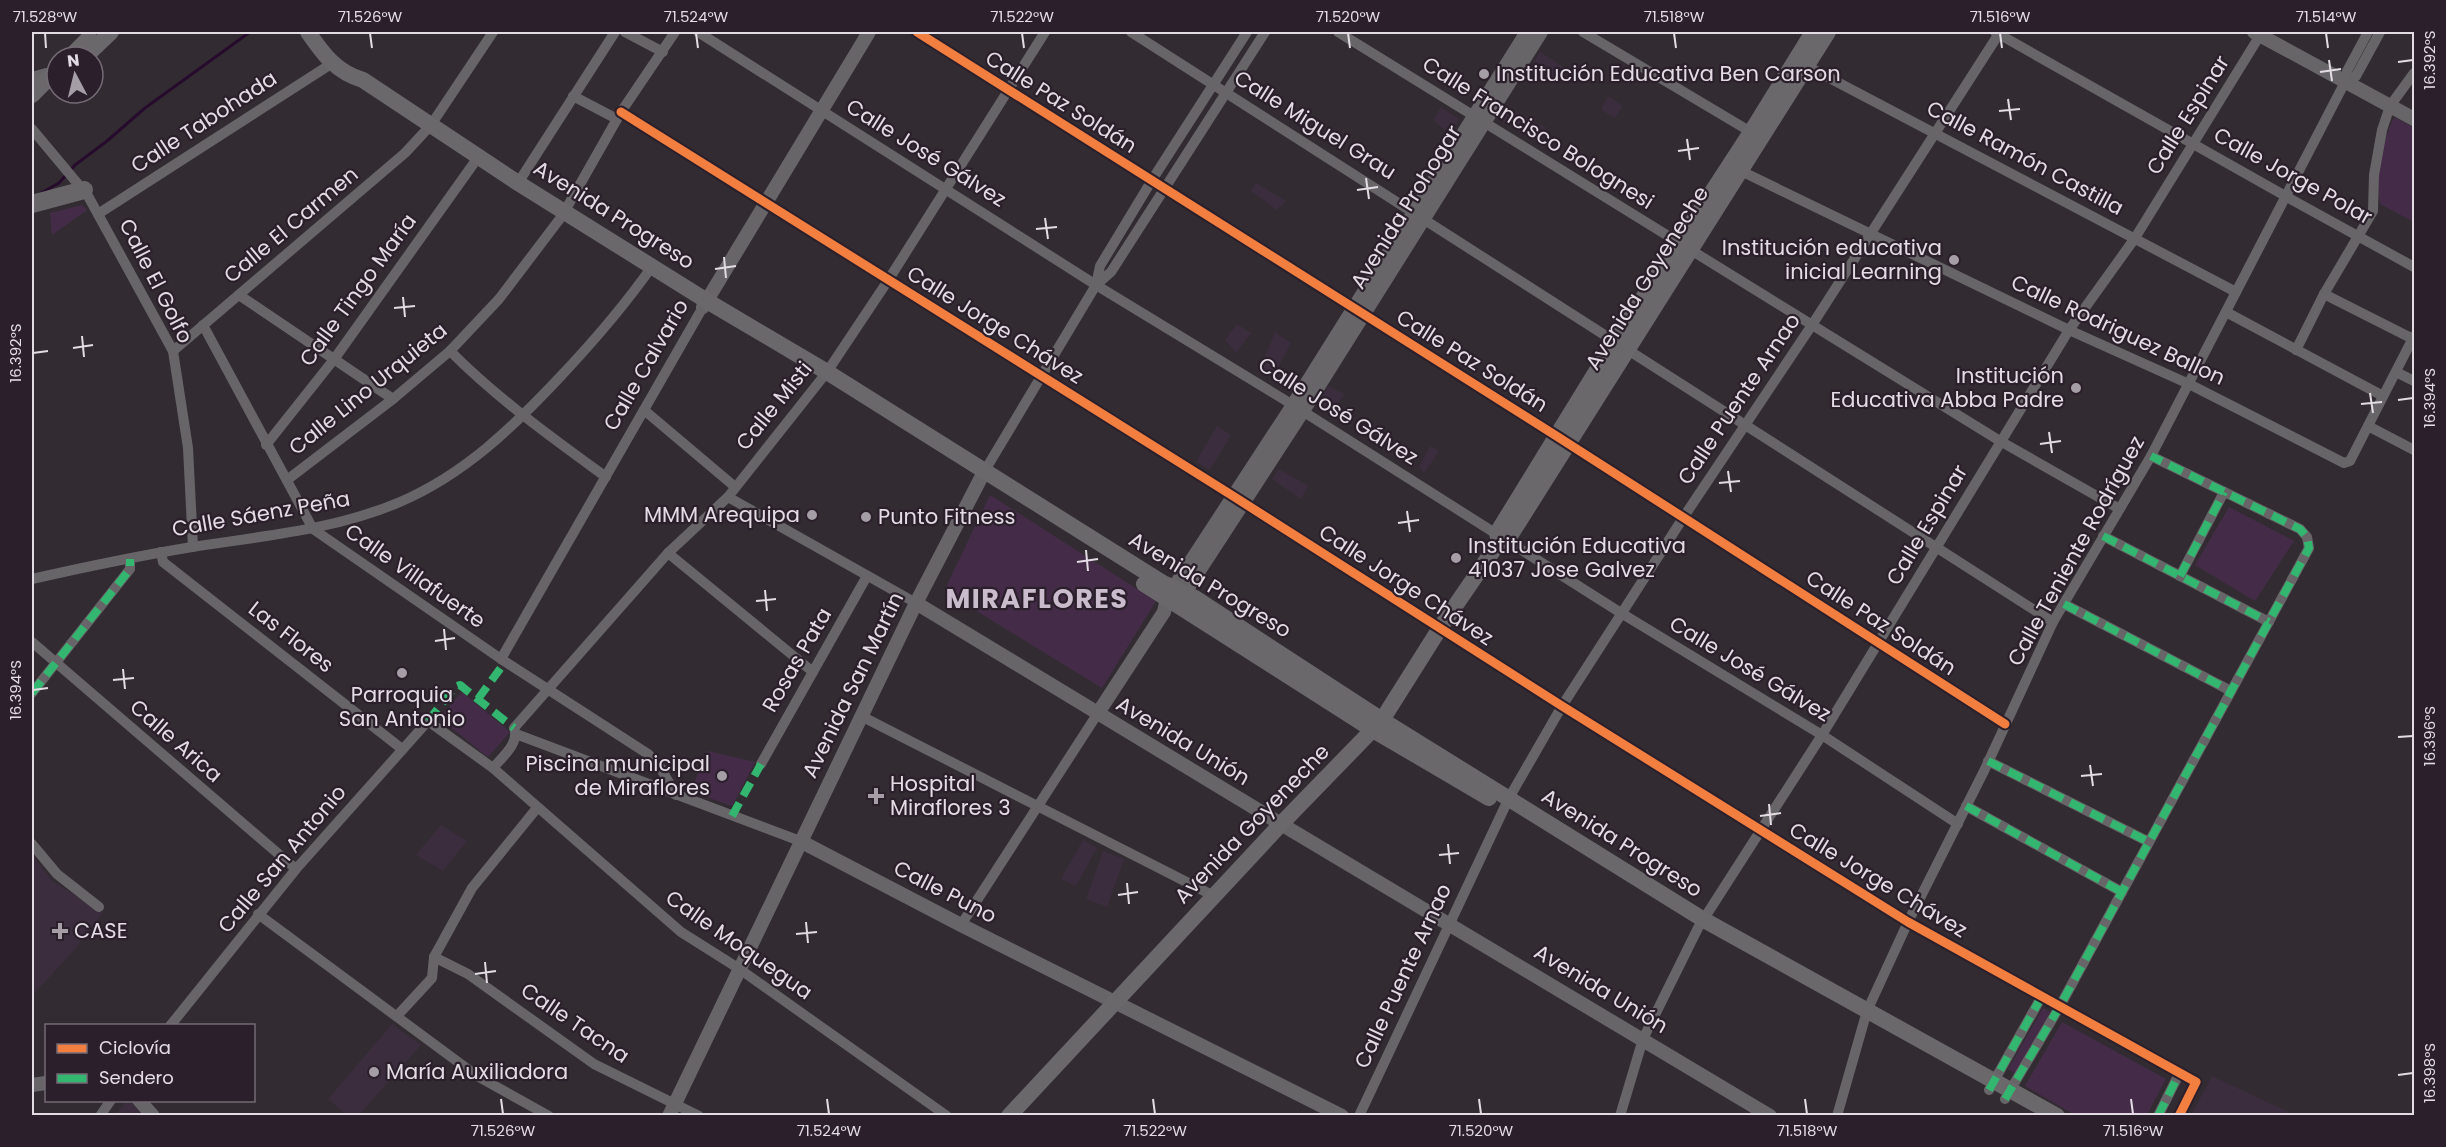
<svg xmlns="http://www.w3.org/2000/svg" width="2446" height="1147" font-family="Poppins,sans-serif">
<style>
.built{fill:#3b2d3d}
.green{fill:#442c48}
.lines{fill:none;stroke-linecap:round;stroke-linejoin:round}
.stream{stroke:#270b2d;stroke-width:3}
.minor{stroke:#686568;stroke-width:10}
.tertiary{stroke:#686568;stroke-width:14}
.secondary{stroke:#6b686b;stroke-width:16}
.primary{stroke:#696669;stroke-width:18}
.quiet{stroke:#33b770;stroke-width:8;stroke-dasharray:15 8;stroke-linecap:butt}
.cycleway-casing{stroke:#2a1f2b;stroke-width:13}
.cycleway{stroke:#f27e40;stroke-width:9}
.ticks{fill:none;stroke:#e3dce4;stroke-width:2}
.poi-dot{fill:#a59ea6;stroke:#2a1f2b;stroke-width:2}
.labels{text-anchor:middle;stroke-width:4.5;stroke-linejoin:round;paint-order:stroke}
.poi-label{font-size:21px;fill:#e3dce4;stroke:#2a1f2b;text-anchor:start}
.street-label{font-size:21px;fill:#e3dce4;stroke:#2a1f2b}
.district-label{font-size:27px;font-weight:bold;letter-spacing:1.5px;fill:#cabccd;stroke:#2a1f2b}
.neatline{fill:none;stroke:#e3dce4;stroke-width:2}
.ticks-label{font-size:15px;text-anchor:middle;fill:#e3dce4}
</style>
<rect width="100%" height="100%" fill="#322c32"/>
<g class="built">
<polygon points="1540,52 1568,70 1557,81 1533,63"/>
<polygon points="1608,96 1623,106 1615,118 1601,110"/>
<polygon points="1505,106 1547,128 1534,141 1497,117"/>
<polygon points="1441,107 1459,119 1450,134 1433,120"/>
<polygon points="1256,183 1286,201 1277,210 1251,191"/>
<polygon points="1237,324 1251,333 1236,353 1225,340"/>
<polygon points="1275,332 1291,343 1273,377 1260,368"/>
<polygon points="1329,386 1344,394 1331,416 1316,406"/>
<polygon points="1217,426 1231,435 1210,470 1196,462"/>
<polygon points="1430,446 1439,451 1424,473 1419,467"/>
<polygon points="1279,469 1308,486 1301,499 1272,479"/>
<polygon points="441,825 467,841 443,871 416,855"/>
<polygon points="1083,840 1097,848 1076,886 1061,879"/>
<polygon points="1103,851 1124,859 1107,907 1086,899"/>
<polygon points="32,854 51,880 103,913 75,949 32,996"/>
<polygon points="392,1024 421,1045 359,1115 347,1115 328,1099"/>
<polygon points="2212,1076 2295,1115 2191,1115"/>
<polygon points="127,1100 131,1101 147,1115 115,1116"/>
</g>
<g class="green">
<path d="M 2396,118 L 2414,128 L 2414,222 L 2380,204 C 2375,175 2381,146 2393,119 Z"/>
<polygon points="82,205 87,210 52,235 50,213"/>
<polygon points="990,495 1156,601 1102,688 944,591"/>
<polygon points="2229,507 2294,541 2255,601 2195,565"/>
<polygon points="462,692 510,732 488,757 439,718"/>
<polygon points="708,751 755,762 732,806 690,791"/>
<polygon points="2043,1008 2050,1012 2015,1073 2008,1069"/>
<polygon points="2062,1022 2166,1079 2147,1115 2075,1115 2025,1086"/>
</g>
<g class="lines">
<polyline class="stream" points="41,193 59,183 75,165 107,141 145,108 250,32"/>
<g class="minor">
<polyline points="625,32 663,52"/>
<polyline points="698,32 1096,285 1293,405 1621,613 1822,735 1958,824"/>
<polyline points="917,32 1558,437 2005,724"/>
<polyline points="1131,32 2053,622"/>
<polyline points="1338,32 2000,441 2118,508"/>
<polyline points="1583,32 1756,135"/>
<polyline points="1995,32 2287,197 2414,267"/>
<polyline points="1801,63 2236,292"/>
<polyline points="32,77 46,73 51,75"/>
<polyline points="2345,82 2356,76 2380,32"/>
<polyline points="573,96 617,119"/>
<polyline points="621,112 1233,496 1562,706 1908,922 2196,1082 2179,1116"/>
<polyline points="32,129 88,196 173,351 188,448 193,547"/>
<polyline points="1741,171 2069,330 2189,384 2344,463 2350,461 2414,336"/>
<polyline points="518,183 615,32"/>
<polyline points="98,214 331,64"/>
<polyline points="1096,285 1100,266 1152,180 1247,32"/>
<polyline points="2324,294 2413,339"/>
<polyline points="239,295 393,399"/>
<polyline points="2226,312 2383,396"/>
<polyline points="203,325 313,529 501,659 648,754 660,767 676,795"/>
<polyline points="2296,350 2324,294 2373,211 2374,175 2382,130 2390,106 2414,73"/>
<polyline points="173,351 405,153 431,125 493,32"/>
<path d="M 450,351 C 498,399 551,437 606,477"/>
<polyline points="2396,372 2414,381"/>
<polyline points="644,410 734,486"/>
<polyline points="2368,426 2414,450"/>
<polyline points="266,445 335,358 479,156"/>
<polyline points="984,472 1096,285 1111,272 1265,32"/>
<polyline points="287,480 393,399 450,351 499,299 562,216 621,112 675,32"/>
<polyline points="728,497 916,603"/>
<polyline points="2103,536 2269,622"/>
<polyline points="161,552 163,562 402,749"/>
<polyline points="668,553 813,672"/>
<polyline points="2180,576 2224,492"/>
<path d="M 32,579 C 85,567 138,556 192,547 C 263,536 334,530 400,502 C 465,474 513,427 560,377 C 593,342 625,305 653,265"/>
<polyline points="2064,604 2231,691"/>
<polyline points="32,642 296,869"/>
<polyline points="501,659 703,307"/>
<polyline points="32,693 130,569 130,559"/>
<polyline points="861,716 1214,896"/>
<polyline points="516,734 800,841"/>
<polyline points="1988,761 2149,842"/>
<polyline points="761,764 867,576"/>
<path d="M 493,768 C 502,757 520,743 514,728 L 668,553 L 728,497 L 827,372 L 889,279 L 1045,32"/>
<polyline points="1966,806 2122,892"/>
<polyline points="32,844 57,874 99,907"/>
<polyline points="258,914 477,1076 549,1116"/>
<polyline points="961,925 1098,713"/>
<polyline points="434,957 468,974 594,1064 699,1116"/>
<polyline points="397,1016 432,978 434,957 472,888 537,808"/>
<polyline points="170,1026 296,869 428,721 493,768 681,932 738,968 947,1116"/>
<polyline points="1989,1090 2042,996"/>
<polyline points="2005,1099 2060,1006 2309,548 2307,537 2300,529 2151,456"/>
<polyline points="100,1116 111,1100"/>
<polyline points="1359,1116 1509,798 1562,706 1683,518 1812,325 2000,32"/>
<polyline points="1620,1116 1643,1039 1698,928 1822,735 2069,330 2135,238 2262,32"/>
<polyline points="1837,1116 1867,1011 1908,922 1985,769 2053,622 2151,456 2345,82 2347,71 2368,32"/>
<polyline points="2158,1116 2179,1074"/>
</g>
<g class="tertiary">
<polyline points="2254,32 2414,119"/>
<polyline points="703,307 869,32"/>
<polyline points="1180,600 1303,411 1541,32"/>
<polyline points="916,603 1281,824 1770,1116"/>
<polyline points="1098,713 1164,612 1167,598 1293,405 1527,32"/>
<polyline points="800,841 961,925 1342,1116"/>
<polyline points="32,1085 46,1083"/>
<polyline points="139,1100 153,1116"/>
<polyline points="669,1116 916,603 984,472"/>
</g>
<g class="secondary">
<path d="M 308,32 C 323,54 336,72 363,80 L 518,183 L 707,301 L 827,372 L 1163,583 L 1195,598 L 1382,720 L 1704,920 L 2057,1116"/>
<polyline points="70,57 89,38"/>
<polyline points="85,57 111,32"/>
<polyline points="32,95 57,70"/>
<polyline points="1499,542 1497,533 1615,341 1751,132 1813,32"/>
<polyline points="1144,584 1373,730 1489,798"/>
<polyline points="1009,1116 1281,824 1382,720 1440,628 1499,542 1508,539 1828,32"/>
</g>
<polyline class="primary" points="32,204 84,190"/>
<g class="quiet">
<polyline points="2103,536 2269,622"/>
<polyline points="2180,576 2224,492"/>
<polyline points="2064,604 2231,691"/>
<polyline points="32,693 130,569 130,559"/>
<polyline points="478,699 505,662"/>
<polyline points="428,721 455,687 460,685 514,728"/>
<polyline points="1988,761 2149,842"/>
<polyline points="1966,806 2122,892"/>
<polyline points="732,816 761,764"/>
<polyline points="1989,1090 2042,996"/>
<polyline points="2005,1099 2060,1006 2309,548 2307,537 2300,529 2151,456"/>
<polyline points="2158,1116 2179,1074"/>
</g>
<defs>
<g id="cycleway">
<polyline points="917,32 1558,437 2005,724"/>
<polyline points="621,112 1233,496 1562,706 1908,922 2196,1082 2179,1116"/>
</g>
</defs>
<use href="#cycleway" class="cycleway-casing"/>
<use href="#cycleway" class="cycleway"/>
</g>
<path class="ticks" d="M 45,33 L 46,48M 370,33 L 372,48M 696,33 L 698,48M 1022,33 L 1024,48M 1348,33 L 1350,48M 1674,33 L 1676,48M 2000,33 L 2002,48M 2326,33 L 2328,48M 2329,60 L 2332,81M 2398,62 L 2413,60M 2320,72 L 2341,69M 2008,99 L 2011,120M 1999,111 L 2020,109M 1687,139 L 1690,160M 1678,151 L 1699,148M 1366,178 L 1369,199M 1357,190 L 1378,187M 1045,218 L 1048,239M 1036,229 L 1057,227M 724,257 L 726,278M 715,269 L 736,266M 403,297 L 405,317M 394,308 L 415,306M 82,336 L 84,357M 73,348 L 93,345M 33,353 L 48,351M 2370,393 L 2373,413M 2398,400 L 2413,398M 2361,404 L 2382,402M 2049,432 L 2052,453M 2040,444 L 2061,441M 1728,471 L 1731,492M 1719,483 L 1740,481M 1407,511 L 1410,532M 1398,523 L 1419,520M 1086,550 L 1088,571M 1077,562 L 1098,559M 765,590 L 767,611M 756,601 L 776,599M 444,629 L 446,650M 435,641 L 455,638M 123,669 L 125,689M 113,680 L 134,678M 33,690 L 48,688M 2398,737 L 2413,736M 2090,765 L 2093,786M 2081,776 L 2102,774M 1769,804 L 1771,825M 1760,816 L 1781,813M 1448,844 L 1450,864M 1439,855 L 1459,853M 1127,883 L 1129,904M 1118,895 L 1138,892M 806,922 L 808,943M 796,934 L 817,932M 485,962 L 487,983M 475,974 L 496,971M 2398,1075 L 2413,1073M 501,1099 L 503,1114M 827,1099 L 829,1114M 1153,1099 L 1155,1114M 1479,1099 L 1481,1114M 1805,1099 L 1807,1114M 2131,1099 L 2133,1114"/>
<g class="poi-dot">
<circle cx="1484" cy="74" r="6"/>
<circle cx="1954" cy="260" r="6"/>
<circle cx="2076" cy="388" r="6"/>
<circle cx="812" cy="515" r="6"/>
<circle cx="866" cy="517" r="6"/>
<circle cx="1456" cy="558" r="6"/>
<circle cx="402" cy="673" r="6"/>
<circle cx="722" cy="776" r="6"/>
<path d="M873 787h6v6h6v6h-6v6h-6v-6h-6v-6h6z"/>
<path d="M57 922h6v6h6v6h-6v6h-6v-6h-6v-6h6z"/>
<circle cx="374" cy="1072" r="6"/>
</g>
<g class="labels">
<g class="poi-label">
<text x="1496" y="81">Institución Educativa Ben Carson</text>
<text x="1942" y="255" text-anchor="end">Institución educativa<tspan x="1942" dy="24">inicial Learning</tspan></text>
<text x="2064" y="383" text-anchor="end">Institución<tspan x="2064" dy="24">Educativa Abba Padre</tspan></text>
<text x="800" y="522" text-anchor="end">MMM Arequipa</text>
<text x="878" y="524">Punto Fitness</text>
<text x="1468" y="553">Institución Educativa<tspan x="1468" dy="24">41037 Jose Galvez</tspan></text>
<text x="402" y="702" text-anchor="middle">Parroquia<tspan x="402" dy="24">San Antonio</tspan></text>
<text x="710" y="771" text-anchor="end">Piscina municipal<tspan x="710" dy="24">de Miraflores</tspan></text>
<text x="890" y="791">Hospital<tspan x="890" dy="24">Miraflores 3</tspan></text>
<text x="74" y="938">CASE</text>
<text x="386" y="1079">María Auxiliadora</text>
</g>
<g class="street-label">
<text transform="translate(1061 102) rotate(32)" y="7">Calle Paz Soldán</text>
<text transform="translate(2188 115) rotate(-58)" y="7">Calle Espinar</text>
<text transform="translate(204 122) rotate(-33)" y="7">Calle Tabohada</text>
<text transform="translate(1315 125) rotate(32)" y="7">Calle Miguel Grau</text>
<text transform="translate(1538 133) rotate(32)" y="7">Calle Francisco Bolognesi</text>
<text transform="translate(926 153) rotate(32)" y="7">Calle José Gálvez</text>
<text transform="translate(2025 158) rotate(28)" y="7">Calle Ramón Castilla</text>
<text transform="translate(2293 176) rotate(29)" y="7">Calle Jorge Polar</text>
<text transform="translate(1406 207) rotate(-58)" y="7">Avenida Prohogar</text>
<text transform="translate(614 215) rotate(32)" y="7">Avenida Progreso</text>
<text transform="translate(291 225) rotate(-40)" y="7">Calle El Carmen</text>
<text transform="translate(1647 278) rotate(-58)" y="7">Avenida Goyeneche</text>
<text transform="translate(156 281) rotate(63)" y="7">Calle El Golfo</text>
<text transform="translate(358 290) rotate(-54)" y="7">Calle Tingo María</text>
<text transform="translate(995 325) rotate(32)" y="7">Calle Jorge Chávez</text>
<text transform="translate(2118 330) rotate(25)" y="7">Calle Rodriguez Ballon</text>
<text transform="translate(1472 361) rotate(32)" y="7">Calle Paz Soldán</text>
<text transform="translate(646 365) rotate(-60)" y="7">Calle Calvario</text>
<text transform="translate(368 389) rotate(-39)" y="7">Calle Lino Urquieta</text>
<text transform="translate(1739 399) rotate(-56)" y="7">Calle Puente Arnao</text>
<text transform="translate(774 406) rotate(-51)" y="7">Calle Misti</text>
<text transform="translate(1338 411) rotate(32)" y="7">Calle José Gálvez</text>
<text transform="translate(261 514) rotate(-10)" y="7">Calle Sáenz Peña</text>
<text transform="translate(1927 525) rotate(-59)" y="7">Calle Espinar</text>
<text transform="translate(2076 551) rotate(-61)" y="7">Calle Teniente Rodríguez</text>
<text transform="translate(415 576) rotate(35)" y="7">Calle Villafuerte</text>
<text transform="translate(1210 585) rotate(31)" y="7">Avenida Progreso</text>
<text transform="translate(1406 585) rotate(33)" y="7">Calle Jorge Chávez</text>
<text transform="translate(1881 623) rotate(33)" y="7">Calle Paz Soldán</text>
<text transform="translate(291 637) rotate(38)" y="7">Las Flores</text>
<text transform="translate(797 660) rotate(-60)" y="7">Rosas Pata</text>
<text transform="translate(1750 669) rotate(31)" y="7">Calle José Gálvez</text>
<text transform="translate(853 685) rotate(-64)" y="7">Avenida San Martín</text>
<text transform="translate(176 741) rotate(41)" y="7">Calle Arica</text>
<text transform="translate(1183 741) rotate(31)" y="7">Avenida Unión</text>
<text transform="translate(1252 824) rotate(-46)" y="7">Avenida Goyeneche</text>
<text transform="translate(1622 843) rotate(32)" y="7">Avenida Progreso</text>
<text transform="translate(282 859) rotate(-50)" y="7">Calle San Antonio</text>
<text transform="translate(1878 880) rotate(31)" y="7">Calle Jorge Chávez</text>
<text transform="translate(945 892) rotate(27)" y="7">Calle Puno</text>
<text transform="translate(739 945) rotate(35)" y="7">Calle Moquegua</text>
<text transform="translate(1403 976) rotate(-65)" y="7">Calle Puente Arnao</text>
<text transform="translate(1601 989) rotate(31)" y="7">Avenida Unión</text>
<text transform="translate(575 1023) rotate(34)" y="7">Calle Tacna</text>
</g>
<g class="district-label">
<text x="1037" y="608">MIRAFLORES</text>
</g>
</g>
<rect width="2446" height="1147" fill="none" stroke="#2a1f2b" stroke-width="66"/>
<rect x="45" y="1024" width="210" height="78" fill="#2a1f2b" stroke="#746b75" stroke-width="1.5"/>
<rect x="57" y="1044" width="30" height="9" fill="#f27e40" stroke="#746b75" stroke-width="1.5"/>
<text x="99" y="1054" font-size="18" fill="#e3dce4">Ciclovía</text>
<rect x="57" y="1074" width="30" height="9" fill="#33b770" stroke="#746b75" stroke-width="1.5"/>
<text x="99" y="1084" font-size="18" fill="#e3dce4">Sendero</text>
<g transform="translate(75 75) rotate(353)"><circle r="28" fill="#2a1f2b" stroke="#746b75" stroke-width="1.5"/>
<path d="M0-4.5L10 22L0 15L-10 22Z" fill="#a59ea6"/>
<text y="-9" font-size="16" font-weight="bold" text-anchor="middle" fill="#e3dce4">N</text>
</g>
<rect x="33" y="33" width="2380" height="1081" class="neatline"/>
<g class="ticks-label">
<text x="45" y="22">71.528°W</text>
<text x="370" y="22">71.526°W</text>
<text x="696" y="22">71.524°W</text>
<text x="1022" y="22">71.522°W</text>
<text x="1348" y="22">71.520°W</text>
<text x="1674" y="22">71.518°W</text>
<text x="2000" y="22">71.516°W</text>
<text x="2326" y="22">71.514°W</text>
<text transform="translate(2430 60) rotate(-90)" y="5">16.392°S</text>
<text transform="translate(16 353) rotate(-90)" y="5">16.392°S</text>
<text transform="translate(2430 398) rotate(-90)" y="5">16.394°S</text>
<text transform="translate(16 690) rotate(-90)" y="5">16.394°S</text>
<text transform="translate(2430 736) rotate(-90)" y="5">16.396°S</text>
<text transform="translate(2430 1073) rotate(-90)" y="5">16.398°S</text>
<text x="503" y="1136">71.526°W</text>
<text x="829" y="1136">71.524°W</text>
<text x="1155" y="1136">71.522°W</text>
<text x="1481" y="1136">71.520°W</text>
<text x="1807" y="1136">71.518°W</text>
<text x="2133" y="1136">71.516°W</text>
</g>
</svg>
